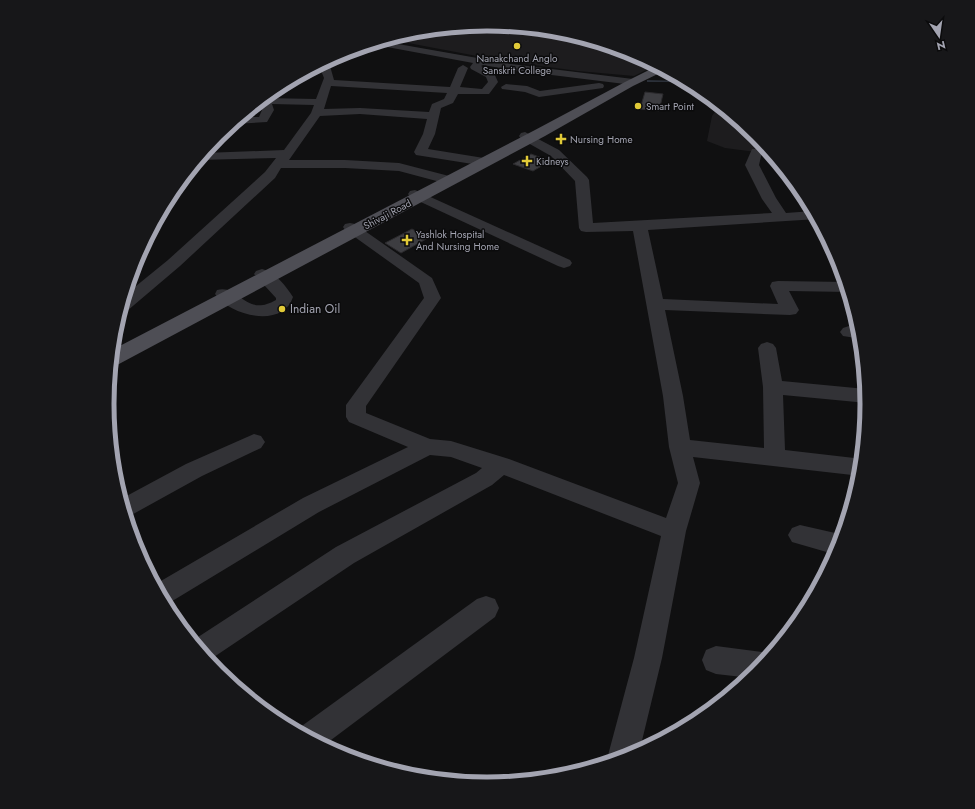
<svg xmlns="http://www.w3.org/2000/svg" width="975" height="809" font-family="Jost,sans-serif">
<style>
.built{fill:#1d1c1e}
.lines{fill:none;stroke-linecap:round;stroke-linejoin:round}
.stream{fill:#2b3039;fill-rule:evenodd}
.building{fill:#3d3d41;stroke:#2b2a2d}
.minor{fill:#323236;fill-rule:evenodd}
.major{fill:#4e4e55;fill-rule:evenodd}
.poi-dot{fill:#e1ca38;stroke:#0b0b0c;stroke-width:1.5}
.labels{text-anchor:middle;stroke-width:3;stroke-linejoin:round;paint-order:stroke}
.far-poi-label{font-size:10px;fill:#a3a4b1;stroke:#0b0b0c;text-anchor:start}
.far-street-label{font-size:10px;fill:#a3a4b1;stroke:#0b0b0c}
.poi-label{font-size:12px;fill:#a3a4b1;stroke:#0b0b0c;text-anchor:start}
.rim{fill:none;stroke:#a3a4b1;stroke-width:5}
</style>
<rect width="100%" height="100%" fill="#101011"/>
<g class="built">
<polygon points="488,24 562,31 633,53 656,65 634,76 578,71 498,60 387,39 413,31"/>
<polygon points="720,105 757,136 770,152 756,152 725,148 707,141 712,116"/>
</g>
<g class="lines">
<polygon class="stream" points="647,80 686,81 688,82 647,82"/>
</g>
<g class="building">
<polygon points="645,92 663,94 659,111 640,109"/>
<polygon points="531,154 550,161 533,171 513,164"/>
<polygon points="412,229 428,238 401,253 385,243"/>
</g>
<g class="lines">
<g class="minor">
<path d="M 381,41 L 511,64 L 633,79 L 638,82 L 633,85 L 511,70 L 483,65 L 481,66 L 494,73 L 498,82 L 489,94 L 458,94 L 453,103 L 441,108 L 435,134 L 428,149 L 490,159 L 491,162 L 490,165 L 485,166 L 416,155 L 414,152 L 423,134 L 427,119 L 360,114 L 320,116 L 289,160 L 345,160 L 399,163 L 449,176 L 451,179 L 449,182 L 444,183 L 399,171 L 345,168 L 281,168 L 275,178 L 180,266 L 127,311 L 120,312 L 125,295 L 168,260 L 265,172 L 276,158 L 198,160 L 204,153 L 284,150 L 311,113 L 314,105 L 272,104 L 274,110 L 267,122 L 233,124 L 241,117 L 259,117 L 262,110 L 260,101 L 264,98 L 316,99 L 324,78 L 320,68 L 317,66 L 325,62 L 330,66 L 334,80 L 450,87 L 458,68 L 463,65 L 468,68 L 460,87 L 482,89 L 488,82 L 486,77 L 471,69 L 470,67 L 473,63 L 371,44 ZM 331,86 L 447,93 L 444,99 L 432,104 L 429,112 L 360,108 L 324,109 Z"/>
<polygon points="599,83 603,84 604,86 603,88 539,97 525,92 502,89 501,87 506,84 527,86 540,91"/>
<polygon points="525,132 559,150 587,177 589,180 593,223 772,213 762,199 745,165 752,149 760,149 762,152 759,165 776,198 786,213 813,211 818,219 648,230 663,299 778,304 770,286 772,282 778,281 846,282 849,292 789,291 799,310 796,314 790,315 665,310 683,396 690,440 764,448 763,387 758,348 761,344 767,342 773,344 776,348 782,381 866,389 867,403 783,395 785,450 863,459 861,476 693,457 700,483 686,531 662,658 639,753 609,763 607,759 634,658 661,536 504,475 492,485 354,563 208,661 192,641 336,547 476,473 482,468 451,457 430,455 319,512 169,603 165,605 154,585 303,498 408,447 349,422 346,417 346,405 424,298 419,283 345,230 343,227 345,224 350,223 355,224 432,278 441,298 366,406 366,413 430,439 451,441 509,459 666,518 678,483 669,447 663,396 633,231 586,232 581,231 579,228 575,181 551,156 521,139 519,136 521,133"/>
<polygon points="415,190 570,260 572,263 570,266 564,268 558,266 410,197 408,194 410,191"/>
<path d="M 262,269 C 275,272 286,286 293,297 C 283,329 230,316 215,294 L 217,290 C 240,284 245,318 276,300 L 276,298 L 254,274 L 256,271 Z"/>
<polygon points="849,326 860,327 862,339 843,336 840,332 843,328"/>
<polygon points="254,434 261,436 265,442 261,448 202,476 126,518 121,499 186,464"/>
<polygon points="800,525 844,535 837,555 792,542 788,535 792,528"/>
<polygon points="486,596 495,599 499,608 495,617 323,746 297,732 299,728 477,599"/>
<polygon points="716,646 762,652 771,656 751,678 716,674 706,670 702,660 706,650"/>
</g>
<polygon class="major" points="657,66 666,70 633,86 545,136 119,364 111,366 112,350 535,130 625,82"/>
</g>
<g class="poi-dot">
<circle cx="517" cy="46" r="4"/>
<circle cx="638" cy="106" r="4"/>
<path d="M559 133h4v4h4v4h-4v4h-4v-4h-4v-4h4z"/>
<path d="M525 155h4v4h4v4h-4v4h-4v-4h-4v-4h4z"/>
<path d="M405 234h4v4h4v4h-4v4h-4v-4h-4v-4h4z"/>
<circle cx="282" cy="309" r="4"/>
</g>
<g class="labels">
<g class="far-poi-label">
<text x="517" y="62" text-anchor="middle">Nanakchand Anglo<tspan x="517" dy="12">Sanskrit College</tspan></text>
<text x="646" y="110">Smart Point</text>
<text x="570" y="143">Nursing Home</text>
<text x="536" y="165">Kidneys</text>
<text x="416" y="238">Yashlok Hospital<tspan x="416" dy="12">And Nursing Home</tspan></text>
</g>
<g class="far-street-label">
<text transform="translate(387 214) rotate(-28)" y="4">Shivaji Road</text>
</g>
<g class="poi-label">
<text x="290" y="313">Indian Oil</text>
</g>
</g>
<path d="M0 0H975V809H0ZM114 404a373 373 0 1 1 746 0a373 373 0 1 1-746 0Z" fill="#171719" fill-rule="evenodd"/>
<path class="rim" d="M114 404a373 373 0 1 1 746 0a373 373 0 1 1-746 0Z"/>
<g transform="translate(939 36) rotate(167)" stroke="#0b0b0c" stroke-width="3" paint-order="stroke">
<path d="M0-3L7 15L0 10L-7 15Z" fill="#a3a4b1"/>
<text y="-6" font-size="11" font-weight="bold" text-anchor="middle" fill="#a3a4b1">N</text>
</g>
</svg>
